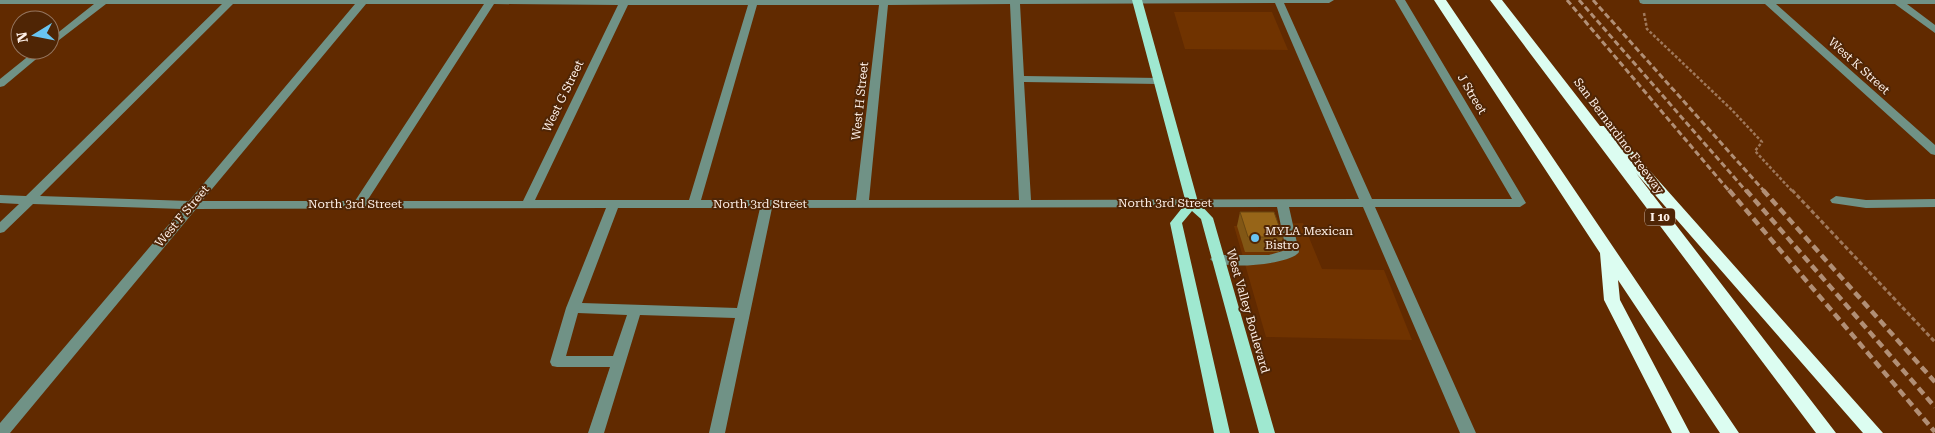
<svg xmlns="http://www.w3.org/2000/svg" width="1935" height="433" font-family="'Roboto Serif',serif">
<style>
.built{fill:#703300}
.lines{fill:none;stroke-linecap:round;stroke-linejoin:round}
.path-far1{stroke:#9f785b;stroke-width:2.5;stroke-dasharray:3 2;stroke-linecap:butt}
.path{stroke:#9f785b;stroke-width:3;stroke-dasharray:4.5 2.5;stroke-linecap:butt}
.minor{fill:#709286;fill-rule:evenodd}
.major{fill:#9fe8d0;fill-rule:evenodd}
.highway{fill:#dcfdf1;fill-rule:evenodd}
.rail-far1{stroke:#b18f76;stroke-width:3;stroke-dasharray:6 3;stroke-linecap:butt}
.rail{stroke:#b18f76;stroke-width:4.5;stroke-dasharray:8 4.5;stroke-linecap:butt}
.wall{fill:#825715}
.building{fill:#976518;stroke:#6a4711}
.poi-dot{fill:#69c4f1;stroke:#4f2505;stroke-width:2}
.labels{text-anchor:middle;stroke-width:4;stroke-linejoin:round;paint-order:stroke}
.shield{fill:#4f2505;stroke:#cab3a4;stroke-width:1}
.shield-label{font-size:11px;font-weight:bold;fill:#fef0e8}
.street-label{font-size:12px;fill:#fef0e8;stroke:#4f2505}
.poi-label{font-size:12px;fill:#fef0e8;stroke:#4f2505;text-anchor:start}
</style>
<rect width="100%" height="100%" fill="#612a00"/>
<g class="built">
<polygon points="1174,12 1272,12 1288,50 1185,49"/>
<polygon points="1303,223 1322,269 1384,270 1412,340 1266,337 1234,226"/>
</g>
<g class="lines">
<polyline class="path-far1" points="1644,13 1647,29 1731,109 1762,142 1755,151 1793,192"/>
<polyline class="path" points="1792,190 1935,342"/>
<g class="minor">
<path d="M 0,0 L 1334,0 L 1329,3 L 1284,3 L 1372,199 L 1512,199 L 1395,0 L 1405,0 L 1526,203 L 1520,207 L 1375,207 L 1476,433 L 1460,433 L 1363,207 L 1289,207 L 1299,252 C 1291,265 1218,271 1210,259 L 1217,255 L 1269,255 L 1286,250 L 1277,207 L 772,208 L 725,433 L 709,433 L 735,318 L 640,315 L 604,433 L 588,433 L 610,367 L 557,367 L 552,366 L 550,362 L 566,308 L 606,208 L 196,209 L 10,433 L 0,433 L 0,423 L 182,209 L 33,204 L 4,232 L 0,233 L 0,222 L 19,204 L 0,203 L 0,195 L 26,196 L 222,4 L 106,4 L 50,47 L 50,39 L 94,4 L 0,4 ZM 1275,3 L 1359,199 L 1031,200 L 1024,82 L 1159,84 L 1164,81 L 1159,78 L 1024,76 L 1020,4 ZM 233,4 L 355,4 L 189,201 L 40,196 ZM 366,4 L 484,4 L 355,201 L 202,201 ZM 494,4 L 618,5 L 523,201 L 367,201 ZM 1010,4 L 1019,200 L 869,200 L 888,5 ZM 628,5 L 748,5 L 689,200 L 535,200 ZM 757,5 L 879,5 L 856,200 L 701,200 ZM 618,208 L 760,208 L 737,308 L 582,303 ZM 578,313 L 627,315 L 613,356 L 566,356 Z"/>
<polygon points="1639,0 1935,0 1935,4 1907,4 1935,25 1935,33 1895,4 1776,4 1935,145 1935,155 1931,154 1765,4 1643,4 1640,3"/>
<polygon points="36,50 47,50 4,86 0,87 0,79"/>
<polygon points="1836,196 1866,200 1935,199 1935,207 1866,208 1832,203 1830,200"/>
</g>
<polygon class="major" points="1132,0 1142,0 1198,202 1213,218 1275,433 1259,433 1201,219 1192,211 1182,223 1230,433 1214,433 1170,223 1186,203"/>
<g class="highway">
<polygon points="1434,0 1446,0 1739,433 1720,433 1618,280 1620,300 1690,433 1672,433 1604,300 1600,253"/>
<polygon points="1490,0 1502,0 1600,126 1610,126 1883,433 1863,433 1636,173 1836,433 1816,433"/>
</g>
<g class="rail-far1">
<polyline points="1567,0 1730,192"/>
<polyline points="1579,0 1747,192"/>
<polyline points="1593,0 1765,192"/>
</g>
<g class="rail">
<polyline points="1729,190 1935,432"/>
<polyline points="1746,190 1935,407"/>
<polyline points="1763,190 1935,382"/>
</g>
</g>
<polygon class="wall" points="1240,212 1283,237 1279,252 1245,252 1237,226"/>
<polygon class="building" points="1240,212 1274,212 1283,237 1248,237"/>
<circle class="poi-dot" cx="1255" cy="238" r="5"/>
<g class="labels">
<rect class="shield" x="1645" y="208.5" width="30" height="17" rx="4"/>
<g class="shield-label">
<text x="1660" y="221">I 10</text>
</g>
<g class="street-label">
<text transform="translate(1859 66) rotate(42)" y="4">West K Street</text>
<text transform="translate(1472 94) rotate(59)" y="4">J Street</text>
<text transform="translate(563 96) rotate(-64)" y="4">West G Street</text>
<text transform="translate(860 101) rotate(-84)" y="4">West H Street</text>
<text transform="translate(1619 136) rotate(53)" y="4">San Bernardino Freeway</text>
<text x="1165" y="207">North 3rd Street</text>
<text x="355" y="208">North 3rd Street</text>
<text x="760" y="208">North 3rd Street</text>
<text transform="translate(182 216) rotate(-50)" y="4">West F Street</text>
<text transform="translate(1248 311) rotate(74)" y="4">West Valley Boulevard</text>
</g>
<g class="poi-label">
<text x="1265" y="235">MYLA Mexican<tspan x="1265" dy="14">Bistro</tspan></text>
</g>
</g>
<g transform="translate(35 35) rotate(260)"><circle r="24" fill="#4f2505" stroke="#957660"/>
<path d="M0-4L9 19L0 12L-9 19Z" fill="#69c4f1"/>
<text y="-8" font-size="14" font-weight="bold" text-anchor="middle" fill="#fef0e8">N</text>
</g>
</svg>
